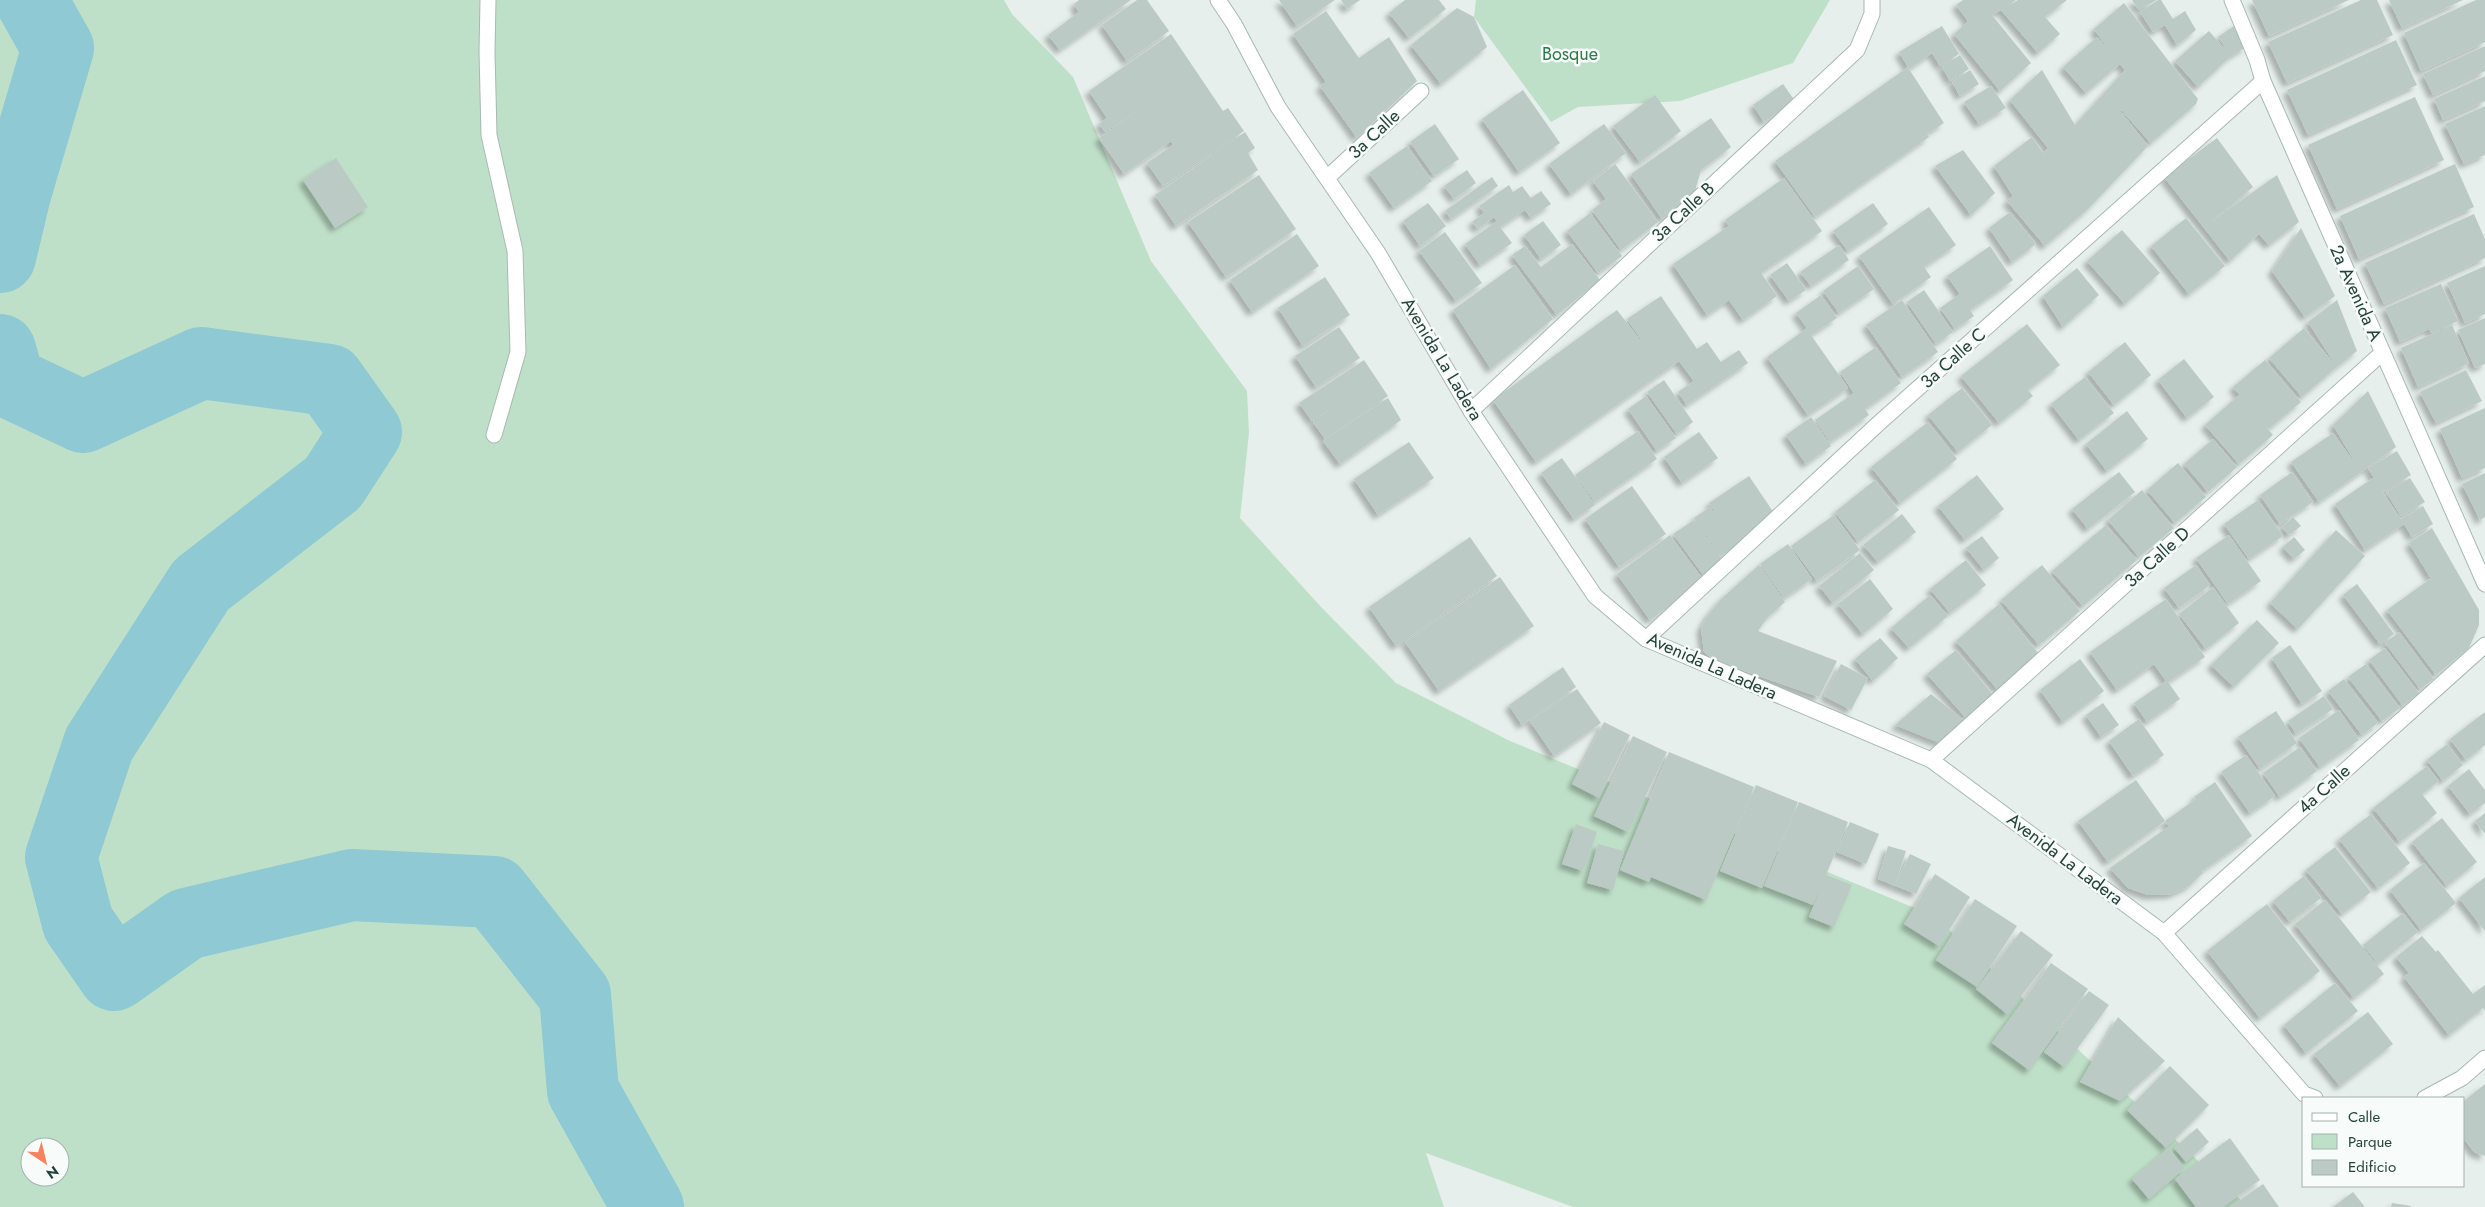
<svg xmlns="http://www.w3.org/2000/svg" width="2485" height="1207" font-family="Jost,sans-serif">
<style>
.green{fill:#bfe0c8;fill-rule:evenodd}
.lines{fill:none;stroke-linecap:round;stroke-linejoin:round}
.river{stroke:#8ec9d4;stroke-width:72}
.building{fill:#bbcac4;filter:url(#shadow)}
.pedestrian-casing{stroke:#a8b8b2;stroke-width:17}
.minor-casing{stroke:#a8b8b2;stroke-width:17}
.pedestrian{stroke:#fff;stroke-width:15}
.minor{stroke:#fff;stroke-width:15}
.labels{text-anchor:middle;stroke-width:5;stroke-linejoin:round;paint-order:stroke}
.park-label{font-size:18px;fill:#2d7a4b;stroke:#f7fbf9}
.street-label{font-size:18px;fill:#24423a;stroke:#f7fbf9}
</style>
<defs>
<filter id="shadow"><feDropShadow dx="-4.5" dy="4.5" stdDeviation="2.5" flood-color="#0004"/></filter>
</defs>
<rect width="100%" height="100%" fill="#e6efeb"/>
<g class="green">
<path d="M 0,0 L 1004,0 L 1012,14 L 1073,77 L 1151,261 L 1247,391 L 1249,433 L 1240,518 L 1322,608 L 1396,683 L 1510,741 L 1934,916 L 2248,1207 L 1573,1207 L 1426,1153 L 1444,1207 L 0,1207 ZM 30,1147 L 60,1147 L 60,1177 L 30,1177 Z"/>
<polygon points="1476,0 1830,0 1793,63 1680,101 1578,107 1551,122 1474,17"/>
</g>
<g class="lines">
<g class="river">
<polyline points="0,257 15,194 58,48 31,0"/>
<polyline points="0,350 9,382 83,417 201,363 329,380 366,432 333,483 201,585 99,744 61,857 78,923 114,975 186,924 352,885 494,892 575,995 583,1091 648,1207"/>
</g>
</g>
<g class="building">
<polygon points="1079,0 1131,0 1060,50 1048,35 1079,12 1074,4"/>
<polygon points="1137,0 1147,0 1169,31 1127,61 1102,25"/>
<polygon points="1279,0 1335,0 1297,26"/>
<polygon points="1341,0 1360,0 1347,9"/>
<polygon points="1405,0 1439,0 1446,9 1409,38 1389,13"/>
<polygon points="1963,0 2016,0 2009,5 2018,0 2067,0 2045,17 2060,34 2038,53 2001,10 1992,15 2031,63 2000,91 1954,34 1974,16 1968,21 1956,5"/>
<polygon points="2132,0 2157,0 2139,10"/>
<polygon points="2158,0 2161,0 2173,19 2185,11 2196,30 2177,45 2165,25 2153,32 2140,12"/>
<polygon points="2252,0 2349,0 2269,36"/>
<polygon points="2361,0 2377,0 2393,35 2287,83 2268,42"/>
<polygon points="2389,0 2463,0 2402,28"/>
<polygon points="2476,0 2485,0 2485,42 2421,71 2404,33"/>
<polygon points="2124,3 2198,99 2196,104 2151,143 2111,99 2148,146 2088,209 2045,246 2007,201 2013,196 1994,166 2032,137 2043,153 2048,148 2010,100 2042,70 2075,125 2125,70 2120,64 2086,93 2063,67 2097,37 2111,53 2094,29"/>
<polygon points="1457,8 1474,17 1487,47 1441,84 1411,45"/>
<polygon points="1326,11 1359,58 1389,37 1417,81 1357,138 1320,86 1326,82 1293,34"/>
<polygon points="2238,23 2246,47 2231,56 2198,87 2175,61 2209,31 2229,54 2218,37"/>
<polygon points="1942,26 1959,54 1940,66 1932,53 1909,69 1944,123 1927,134 1929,137 1815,217 1775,161 1908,67 1899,52"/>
<polygon points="1171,34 1223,111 1228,108 1244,131 1163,186 1147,163 1173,145 1171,141 1124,174 1099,138 1149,103 1105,132 1099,124 1107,118 1089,91"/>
<polygon points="2396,40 2417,85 2308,135 2287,90"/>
<polygon points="2485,46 2485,71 2433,95 2423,74"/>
<polygon points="1960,55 1969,69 1950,81 1942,67"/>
<polygon points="1970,70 1979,84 1960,96 1952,82"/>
<polygon points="2485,76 2485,101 2443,120 2434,99"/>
<polygon points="1783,84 1795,101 1764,122 1753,105"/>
<polygon points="1991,86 2006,108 1979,124 1964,102"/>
<polygon points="1523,90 1560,143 1519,172 1482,119"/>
<polygon points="1655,95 1681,131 1640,162 1613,126"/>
<polygon points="2415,97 2444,160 2337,209 2308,145"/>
<polygon points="2485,106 2485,155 2464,164 2445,124"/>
<polygon points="1711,118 1731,147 1701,170 1693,198 1662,219 1631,174"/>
<polygon points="1435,124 1459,159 1434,176 1410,142"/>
<polygon points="1604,124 1626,153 1571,194 1549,164"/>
<polygon points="1245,132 1255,148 1248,153 1258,170 1176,226 1155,195"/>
<polygon points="2217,138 2253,187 2208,224 2277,175 2299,222 2269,245 2259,234 2230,261 2164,177"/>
<polygon points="1407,146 1432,181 1394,208 1369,173"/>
<polygon points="1963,150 1995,193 1971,215 1935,166"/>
<polygon points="336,158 368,207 335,228 303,180"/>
<polygon points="1615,164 1658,222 1621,250 1592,210 1606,199 1593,181"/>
<polygon points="2455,164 2474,207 2359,259 2340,216"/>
<polygon points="1467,170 1476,183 1454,199 1444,186"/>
<polygon points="1259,175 1296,229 1226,277 1188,222"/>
<polygon points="1492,177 1498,186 1451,219 1445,211"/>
<polygon points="1784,178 1822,231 1761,273 1777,296 1743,320 1729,300 1707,315 1673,264 1729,226 1725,220"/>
<polygon points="1509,185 1513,192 1522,186 1531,198 1541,191 1551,204 1531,218 1525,210 1500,227 1512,243 1480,265 1465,244 1497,221 1494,217 1478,229 1472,222 1484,213 1479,206"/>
<polygon points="1428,203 1446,226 1420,246 1403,221"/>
<polygon points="1873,203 1888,224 1848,251 1833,231"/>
<polygon points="1929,207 1956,245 1924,267 1931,277 1893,304 1859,256"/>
<polygon points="2010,212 2036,244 2012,262 1989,228"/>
<polygon points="1590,213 1622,256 1598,273 1567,231"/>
<polygon points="2474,214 2485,239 2485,258 2384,304 2365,263"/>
<polygon points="2186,218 2225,266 2189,294 2151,246"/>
<polygon points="1543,221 1561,245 1541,259 1524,235"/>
<polygon points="2301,228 2335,296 2305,317 2272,271"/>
<polygon points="2122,230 2160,273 2125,304 2087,261"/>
<polygon points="1445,232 1482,283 1456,301 1419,251"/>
<polygon points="1297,234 1319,266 1252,312 1230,280"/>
<polygon points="1572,244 1600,280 1557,315 1512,255 1525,246 1541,267"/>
<polygon points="1839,245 1849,260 1811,286 1800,272"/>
<polygon points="1990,246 2013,280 1970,310 1974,316 1955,329 1940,308 1960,294 1947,276"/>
<polygon points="1787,263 1806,290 1789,301 1770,275"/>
<polygon points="1515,265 1553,319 1491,369 1453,310"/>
<polygon points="1858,266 1874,289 1839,313 1823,291"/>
<polygon points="2485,266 2485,314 2465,323 2447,283"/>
<polygon points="2077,268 2099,295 2063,327 2043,296"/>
<polygon points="1325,277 1350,315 1303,346 1278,308"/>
<polygon points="2441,284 2458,321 2431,333 2427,324 2429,329 2400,342 2385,308"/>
<polygon points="1924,290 1953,332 1936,344 1907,302"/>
<polygon points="1821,295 1837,318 1811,335 1848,388 1808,415 1767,357 1807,328 1796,313"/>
<polygon points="1661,296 1697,349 1707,342 1721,362 1739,350 1748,363 1687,405 1678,392 1694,381 1679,361 1536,462 1493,400 1617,310 1656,361 1627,319"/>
<polygon points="1902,300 1938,352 1902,377 1866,325"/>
<polygon points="2337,300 2357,351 2337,367 2308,322"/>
<polygon points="2485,318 2485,364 2475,368 2458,330"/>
<polygon points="2027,324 2060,365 2028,390 2033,396 1999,423 1961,376"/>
<polygon points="2452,325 2469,363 2418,387 2401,348"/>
<polygon points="1339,327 1360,358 1316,387 1295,356"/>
<polygon points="2304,328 2337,367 2302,397 2269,358"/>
<polygon points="2125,342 2151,375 2114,405 2088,372"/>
<polygon points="1876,347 1901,383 1865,409 1869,415 1830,442 1815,420 1854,393 1840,372"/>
<polygon points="2184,359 2214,397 2187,418 2158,380"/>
<polygon points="1364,360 1388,396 1325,439 1313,422 1344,400 1312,421 1299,403"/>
<polygon points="2265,360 2301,402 2269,429 2233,387"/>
<polygon points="2466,370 2482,401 2436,423 2420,392"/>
<polygon points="2085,377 2114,413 2079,440 2051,404"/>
<polygon points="1664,380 1693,422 1677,434 1647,392"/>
<polygon points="1962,388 1992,425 1958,452 1928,415"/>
<polygon points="2368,391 2396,447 2319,502 2291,462 2333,433 2359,469 2333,425"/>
<polygon points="2239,395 2273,435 2239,464 2205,425"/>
<polygon points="1646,396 1676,438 1657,451 1628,409"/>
<polygon points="1388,398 1401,420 1340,464 1323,441"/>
<polygon points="2485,408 2485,468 2462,478 2440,429"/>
<polygon points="2127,411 2148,439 2107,471 2086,444"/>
<polygon points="1811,417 1831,446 1806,464 1786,435"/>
<polygon points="1928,422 1957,459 1900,503 1871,467"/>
<polygon points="1638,431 1657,459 1595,502 1575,475"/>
<polygon points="1699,432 1718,458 1682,483 1664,457"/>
<polygon points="2213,439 2237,467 2208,492 2184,464"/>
<polygon points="1409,442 1434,478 1378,515 1354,479"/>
<polygon points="2397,451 2411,475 2383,492 2368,468"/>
<polygon points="1562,458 1595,505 1574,519 1541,473"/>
<polygon points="2178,463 2206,497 2175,523 2147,490"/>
<polygon points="2119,472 2135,492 2088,529 2072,509"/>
<polygon points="2292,472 2313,502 2280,524 2260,495"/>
<polygon points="2485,473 2485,517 2480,520 2462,484"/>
<polygon points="1977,475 2004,509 1965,540 1938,506"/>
<polygon points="1749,476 1774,513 1756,525 1759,530 1721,556 1694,518 1710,507 1736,543 1709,503"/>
<polygon points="2373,478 2401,519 2423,506 2433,524 2412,537 2404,524 2365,550 2335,504"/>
<polygon points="2410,478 2425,502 2401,516 2386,492"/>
<polygon points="1875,480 1899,510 1858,542 1835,512"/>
<polygon points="1632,486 1666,534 1619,567 1585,519"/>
<polygon points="2142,490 2174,528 2139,557 2108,520"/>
<polygon points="2258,500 2283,536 2249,559 2224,524"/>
<polygon points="1902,514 1916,532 1878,562 1863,545"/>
<polygon points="1834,515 1860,550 1817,581 1791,546"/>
<polygon points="2293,517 2301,526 2289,535 2282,527"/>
<polygon points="1694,520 1724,562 1704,576 1673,534"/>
<polygon points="2106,525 2137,560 2083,606 2052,571"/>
<polygon points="2432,528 2479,610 2479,625 2469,648 2436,675 2387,610 2448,566 2430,577 2409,543"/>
<polygon points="2336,530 2365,556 2298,629 2270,603"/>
<polygon points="1670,535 1704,581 1650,620 1617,574"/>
<polygon points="2229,535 2261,581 2228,604 2196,558"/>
<polygon points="1982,536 1999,558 1984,570 1966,548"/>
<polygon points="1470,537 1497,576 1396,646 1369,607"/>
<polygon points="2294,537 2305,550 2294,559 2283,547"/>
<polygon points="1788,544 1812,579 1784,598 1760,564"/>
<polygon points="1860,553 1874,570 1833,603 1819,586"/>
<polygon points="1966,560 1986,585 1950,613 1930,589"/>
<polygon points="1759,565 1785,602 1767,618 1758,631 1837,661 1819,697 1715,661 1704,652 1701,628 1708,615 1721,599"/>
<polygon points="2042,565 2080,611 2039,645 2001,600"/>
<polygon points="2196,565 2210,585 2179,608 2164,588"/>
<polygon points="1500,577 1534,626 1439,691 1405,642"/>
<polygon points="1870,579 1893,609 1863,634 1838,604"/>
<polygon points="2357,584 2394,634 2380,644 2343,595"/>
<polygon points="2213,587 2239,623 2206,649 2179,614"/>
<polygon points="1930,595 1948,616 1909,648 1891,628"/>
<polygon points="2166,599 2205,657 2168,682 2180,699 2147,722 2134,703 2166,681 2154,664 2117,690 2090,652"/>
<polygon points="1999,604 2038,653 1998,690 1956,641"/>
<polygon points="2257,620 2279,643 2234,687 2211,665"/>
<polygon points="2399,632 2434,679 2420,689 2385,643"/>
<polygon points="1880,638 1898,658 1873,681 1855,659"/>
<polygon points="2290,645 2322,691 2302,704 2272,658"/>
<polygon points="2385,648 2419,693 2403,706 2369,660"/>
<polygon points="1956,650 1993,695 1966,718 1927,674"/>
<polygon points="2080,659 2104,691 2063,722 2040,690"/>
<polygon points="1841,664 1868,678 1851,710 1824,696"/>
<polygon points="2366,664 2400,708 2382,721 2348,677"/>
<polygon points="1563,667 1576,687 1522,725 1509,705"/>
<polygon points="2344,679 2378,723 2362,735 2328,691"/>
<polygon points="1577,689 1601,723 1554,756 1530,721"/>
<polygon points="1931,694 1966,722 1940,743 1895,725"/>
<polygon points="2324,696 2333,709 2296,734 2288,721"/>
<polygon points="2103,703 2119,725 2101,737 2086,715"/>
<polygon points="2339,710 2359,740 2320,767 2299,738"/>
<polygon points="2276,711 2297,743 2260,769 2238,737"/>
<polygon points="2485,712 2485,745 2466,760 2450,739"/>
<polygon points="2139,719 2164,755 2133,776 2109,741"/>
<polygon points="1604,722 1630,735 1599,798 1572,784"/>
<polygon points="1633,736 1667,752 1628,832 1594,816"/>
<polygon points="2447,744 2463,765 2443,781 2427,760"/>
<polygon points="2300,747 2317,771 2280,797 2263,773"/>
<polygon points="1669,752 1754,787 1706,900 1651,877 1649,882 1620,870"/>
<polygon points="2246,755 2275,796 2250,813 2221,772"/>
<polygon points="2427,766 2439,781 2422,794 2437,813 2400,842 2373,808"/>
<polygon points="2469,769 2485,790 2485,803 2470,814 2448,786"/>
<polygon points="2136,780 2165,821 2108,862 2078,821"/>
<polygon points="2215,782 2252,836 2202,871 2203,873 2189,886 2172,894 2148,895 2128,888 2110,868 2168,827 2179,841 2165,821 2196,799 2194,797"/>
<polygon points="1756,785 1798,802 1762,888 1720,871"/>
<polygon points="1799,802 1848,822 1826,875 1852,885 1834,927 1809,917 1820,890 1813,905 1764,886"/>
<polygon points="2485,813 2485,834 2475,821"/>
<polygon points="2371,814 2410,863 2378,888 2339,839"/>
<polygon points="2442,818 2477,862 2447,886 2412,842"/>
<polygon points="1850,822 1879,834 1866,864 1837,852"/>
<polygon points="1576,824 1597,832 1583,871 1562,864"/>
<polygon points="1598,844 1624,851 1613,890 1587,883"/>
<polygon points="1888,846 1906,851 1895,885 1910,854 1931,864 1916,894 1878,879"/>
<polygon points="2335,847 2371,892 2342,914 2306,870"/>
<polygon points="2424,863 2456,903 2421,930 2390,890"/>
<polygon points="1935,874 1970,897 1939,946 1904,924"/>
<polygon points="2304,876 2321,898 2290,922 2273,901"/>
<polygon points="2485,877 2485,931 2459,898"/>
<polygon points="1975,899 2017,926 1977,987 1936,960"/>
<polygon points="2325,900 2384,974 2354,998 2295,924"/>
<polygon points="2267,904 2320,971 2260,1018 2207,951"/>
<polygon points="2403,913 2418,932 2378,964 2363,945"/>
<polygon points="2021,931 2053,955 2007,1014 1976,989"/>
<polygon points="2422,936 2436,952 2438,950 2473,994 2485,985 2485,1011 2483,1008 2449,1035 2404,977 2409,973 2396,957"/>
<polygon points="2051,963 2088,989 2029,1070 1992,1043"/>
<polygon points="2335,983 2358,1011 2306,1053 2284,1025"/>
<polygon points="2089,991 2109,1005 2064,1067 2044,1052"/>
<polygon points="2368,1012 2393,1044 2340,1086 2314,1054"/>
<polygon points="2118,1017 2165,1061 2120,1101 2080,1082"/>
<polygon points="2170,1066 2209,1105 2166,1148 2127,1110"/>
<polygon points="2485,1084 2485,1156 2474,1152 2464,1139 2464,1101"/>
<polygon points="2197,1128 2209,1142 2186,1162 2174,1148"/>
<polygon points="2230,1138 2260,1180 2223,1207 2196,1207 2175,1179"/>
<polygon points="2169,1148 2185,1168 2149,1199 2132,1179"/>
<polygon points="2263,1184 2279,1207 2230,1207"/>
<polygon points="2353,1192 2365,1207 2333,1207"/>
<polygon points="2392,1203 2411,1206 2410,1207 2391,1207"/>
</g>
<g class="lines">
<defs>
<polyline id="pedestrian" points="488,0 487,52 489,135 515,251 518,352 494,435"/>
<g id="minor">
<polyline points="1218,0 1234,24 1278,107 1378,253 1471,411 1595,596 1646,639 1931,760 2164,933 2304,1094 2315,1098"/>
<polyline points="2232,0 2257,60 2263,81 2485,584"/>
<polyline points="1327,178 1421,91"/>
<polyline points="1471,411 1857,50 1872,14 1872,0"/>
<polyline points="1646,639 1879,423 2263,81"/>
<polyline points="1931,760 2382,353"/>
<polyline points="2164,933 2485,645"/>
<polyline points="2425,1098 2462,1078 2485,1058"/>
</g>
</defs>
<use href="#pedestrian" class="pedestrian-casing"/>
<use href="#minor" class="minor-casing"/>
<use href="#pedestrian" class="pedestrian"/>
<use href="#minor" class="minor"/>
</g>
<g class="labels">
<g class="park-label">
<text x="1570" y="60">Bosque</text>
</g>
<g class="street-label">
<text transform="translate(1374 134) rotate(-43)" y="6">3a Calle</text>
<text transform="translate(1683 212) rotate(-43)" y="6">3a Calle B</text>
<text transform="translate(2356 293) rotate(66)" y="6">2a Avenida A</text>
<text transform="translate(1953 358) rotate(-42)" y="6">3a Calle C</text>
<text transform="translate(1442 359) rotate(59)" y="6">Avenida La Ladera</text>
<text transform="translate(2157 557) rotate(-42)" y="6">3a Calle D</text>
<text transform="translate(1712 666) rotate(24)" y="6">Avenida La Ladera</text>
<text transform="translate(2324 789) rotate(-42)" y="6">4a Calle</text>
<text transform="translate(2065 859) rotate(37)" y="6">Avenida La Ladera</text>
</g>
</g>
<rect x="2302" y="1097" width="162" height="90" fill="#f7fbf9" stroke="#a3b1ad"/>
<rect x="2312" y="1113" width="25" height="8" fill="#ffffff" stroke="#a3b1ad"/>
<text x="2348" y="1122" font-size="15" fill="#24423a">Calle</text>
<rect x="2312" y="1134" width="25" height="15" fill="#bfe0c8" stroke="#a3b1ad"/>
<text x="2348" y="1147" font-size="15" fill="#24423a">Parque</text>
<rect x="2312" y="1160" width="25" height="15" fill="#bbcac4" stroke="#a3b1ad"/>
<text x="2348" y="1172" font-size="15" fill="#24423a">Edificio</text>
<g transform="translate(45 1162) rotate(145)"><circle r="24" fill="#f7fbf9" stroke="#a3b1ad"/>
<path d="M0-4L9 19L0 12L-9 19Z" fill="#f4845f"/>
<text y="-8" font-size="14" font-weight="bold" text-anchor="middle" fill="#24423a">N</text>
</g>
</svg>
